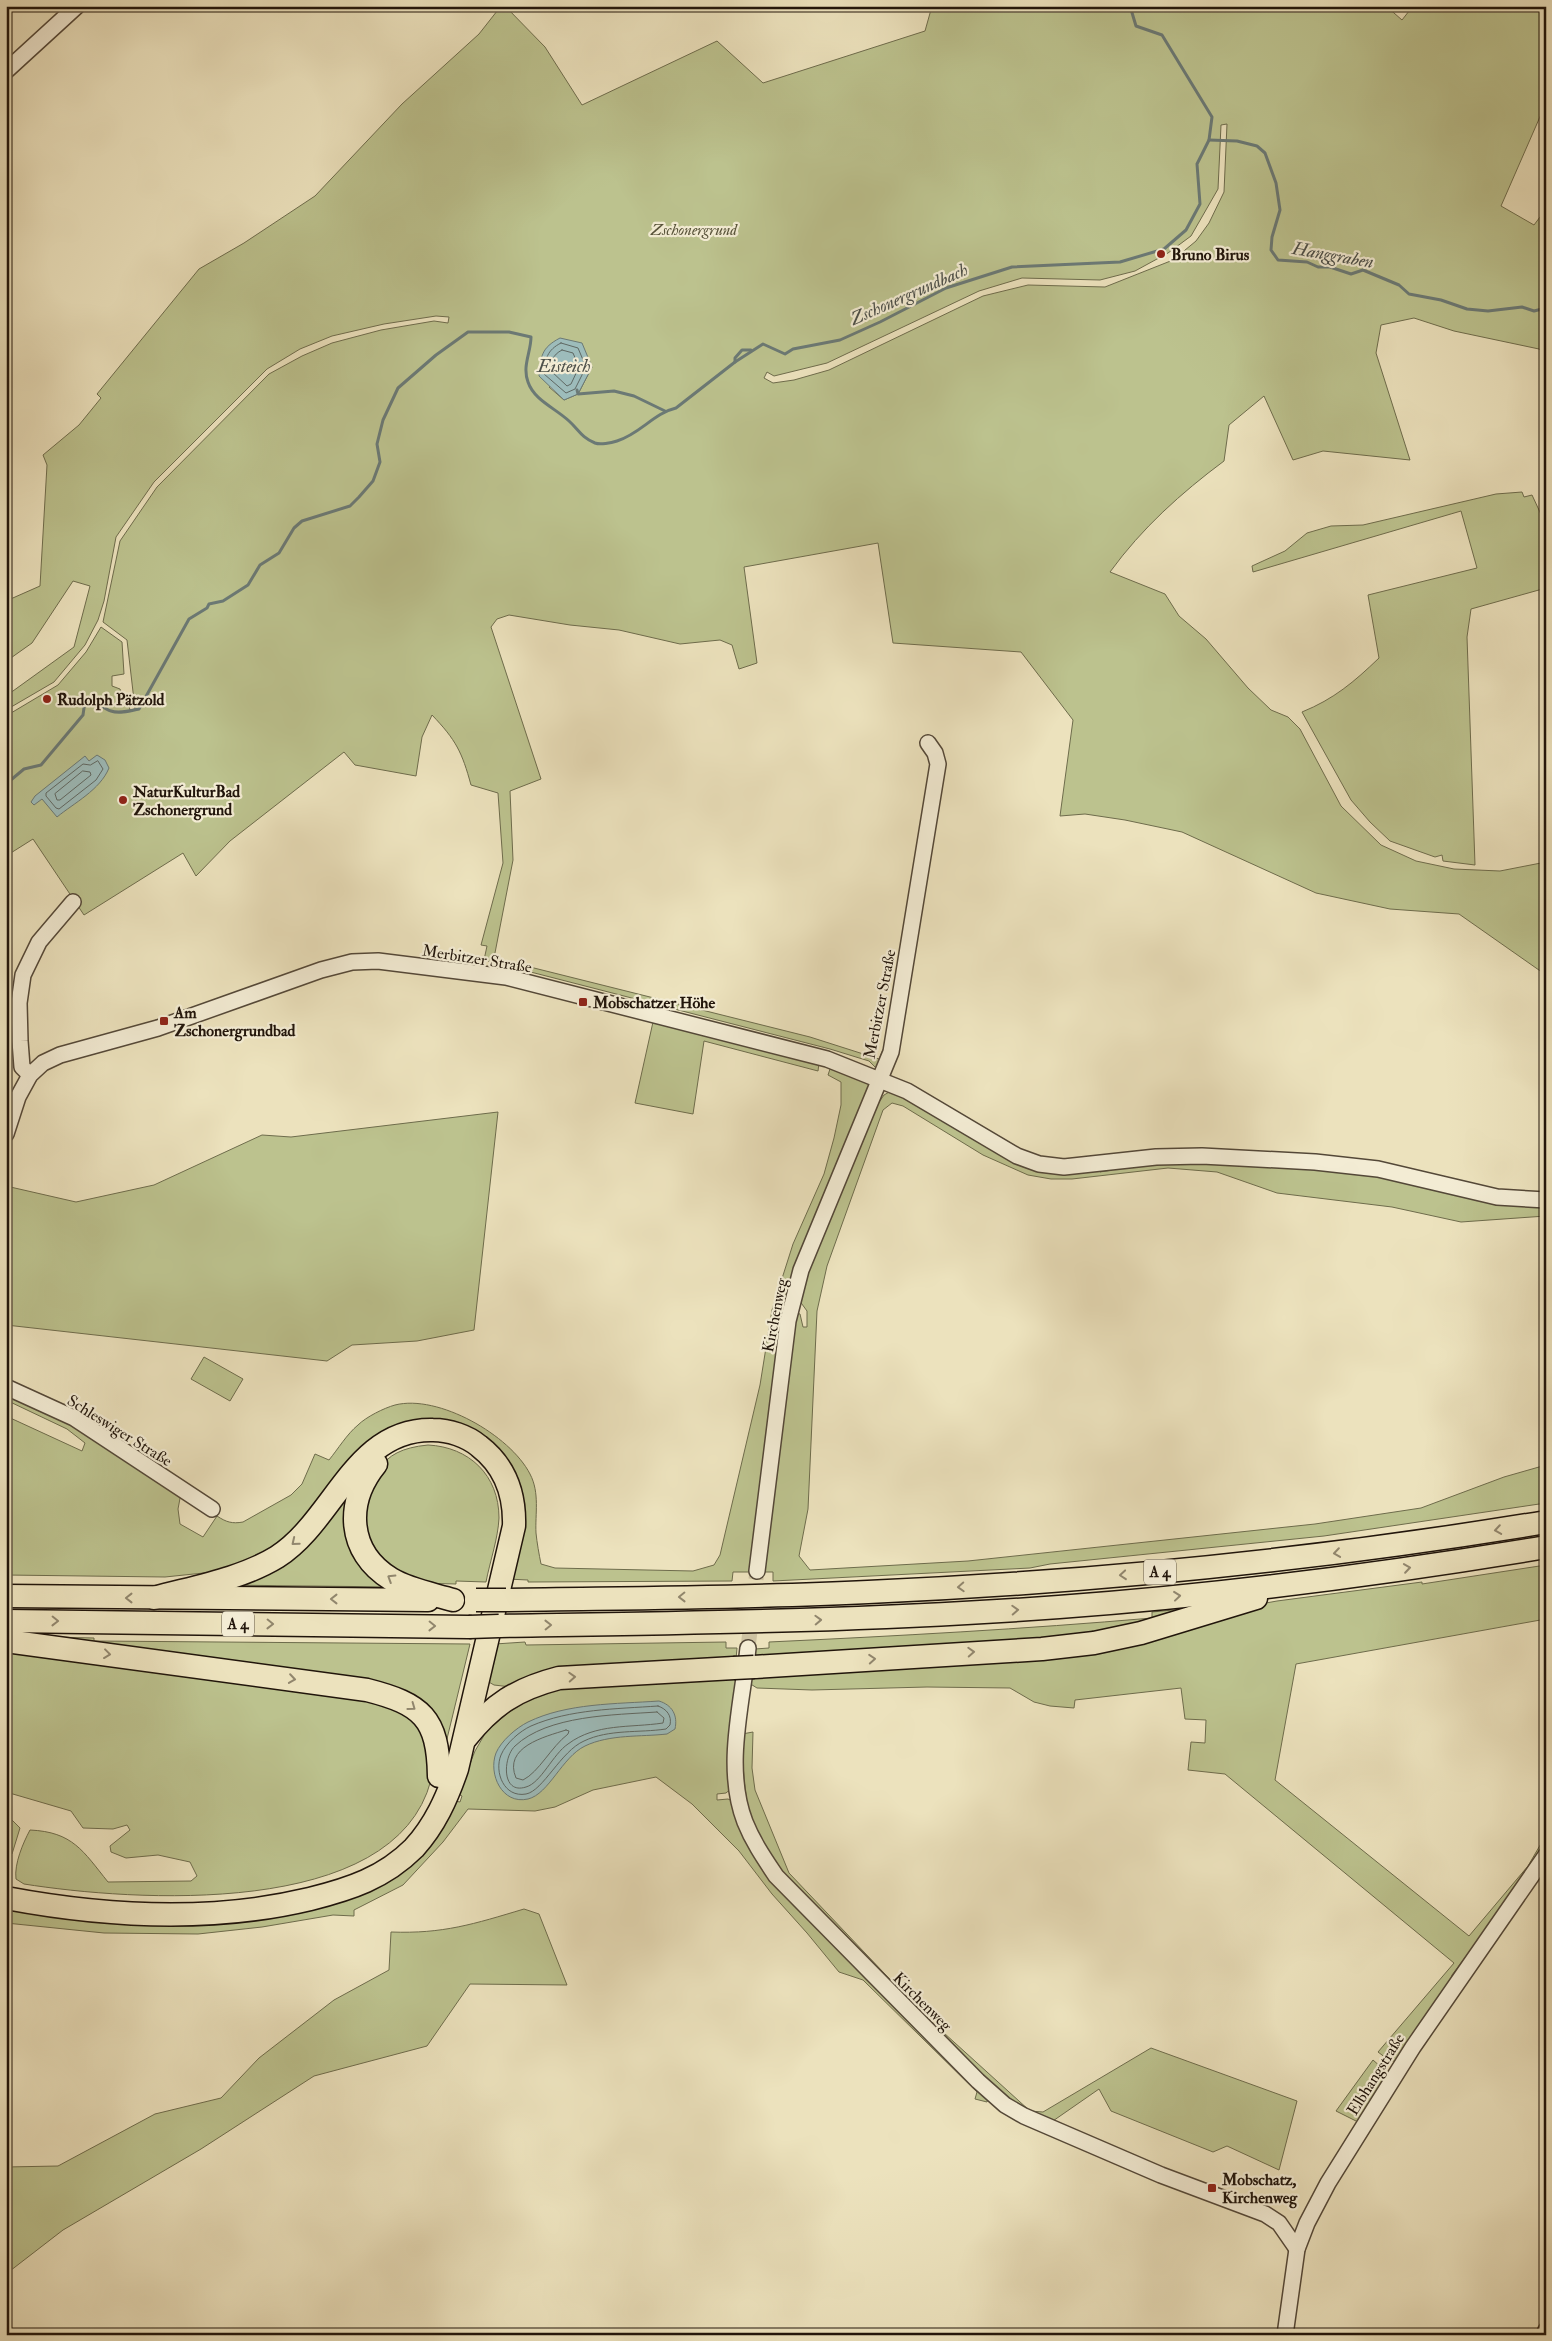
<svg xmlns="http://www.w3.org/2000/svg" width="1552" height="2341" font-family="'IM FELL Double Pica',serif">
<style>
.green{fill:#bcc28e;stroke:#6e6c4c;fill-rule:evenodd}
.water{fill:#9dbcbb;stroke:#6b7975}
.lines{fill:none;stroke-linecap:round;stroke-linejoin:round}
.shore{stroke:#5f6863;stroke-width:1}
.stream{stroke:#6b7975;stroke-width:3}
.minor-tunnel{stroke:#cec3a2;stroke-width:15;stroke-dasharray:15 8;stroke-linecap:butt}
.minor-casing{stroke:#544838;stroke-width:18}
.highway-casing{stroke:#21150b;stroke-width:25}
.minor{stroke:#f3ecd4;stroke-width:15}
.highway{stroke:#ece2bd;stroke-width:22}
.highway-bridge-casing{stroke:#21150b;stroke-width:25;stroke-linecap:butt}
.highway-bridge{stroke:#ece2bd;stroke-width:22}
.oneway{stroke:#91866d}
.poi-dot{fill:#8f2418;stroke:#f3ecd4;stroke-width:2}
.labels{text-anchor:middle;stroke-width:4.5;stroke-linejoin:round;paint-order:stroke}
.shield{fill:#f3ecd4;stroke:#605647;stroke-width:1}
.shield-label{font-size:15px;font-weight:bold;fill:#21150b}
.park-label{font-size:16px;font-style:italic;fill:#575239;stroke:#f3ecd4}
.poi-label{font-size:16px;font-weight:bold;fill:#21150b;stroke:#f3ecd4;text-anchor:start}
.street-label{font-size:16px;fill:#21150b;stroke:#f3ecd4}
.water-label{font-size:18px;font-style:italic;fill:#4c4f49;stroke:#f3ecd4}
</style>
<rect width="100%" height="100%" fill="#ece2bd"/>
<filter id="stains"><feTurbulence type="fractalNoise" baseFrequency=".004" numOctaves="4"/><feColorMatrix values="0 0 0 0 .2 0 0 0 0 .09 0 0 0 0 .02 0 0 0 .5 -.17"/></filter>
<radialGradient id="worn" r=".72"><stop offset=".6" stop-color="#630" stop-opacity="0"/><stop offset="1" stop-color="#630" stop-opacity=".3"/></radialGradient>
<g class="green">
<path d="M 501,6 L 505,6 L 545,47 L 582,105 L 717,41 L 763,83 L 925,31 L 932,6 L 1386,6 L 1402,20 L 1413,6 L 1546,6 L 1546,103 L 1501,206 L 1534,225 L 1546,209 L 1546,354 L 1539,349 L 1454,331 L 1414,318 L 1381,325 L 1376,353 L 1410,460 L 1323,451 L 1293,460 L 1264,396 L 1229,425 L 1224,461 C 1181,493 1142,528 1110,572 L 1165,594 L 1179,616 L 1206,639 L 1248,688 L 1271,710 L 1288,717 L 1300,729 L 1341,806 L 1381,845 L 1416,861 L 1454,869 L 1500,871 L 1546,862 L 1546,975 L 1459,914 L 1390,909 L 1316,893 L 1182,832 L 1125,820 L 1085,814 L 1060,816 L 1073,720 L 1021,652 L 893,643 L 878,543 L 744,567 L 757,663 L 739,669 L 732,645 L 720,640 L 680,644 L 619,630 L 570,625 L 509,615 L 497,619 L 491,627 L 541,779 L 510,791 L 513,860 L 494,958 L 810,1037 L 879,1059 L 885,1045 L 889,1051 L 878,1070 L 869,1061 L 830,1049 L 484,960 L 487,946 L 481,945 L 503,863 L 498,793 L 471,785 C 462,752 456,740 432,715 L 422,737 L 416,776 L 355,765 L 344,752 L 230,841 L 196,876 L 183,853 L 84,915 L 33,839 L 6,856 L 6,716 L 58,685 L 86,652 L 101,627 L 122,642 L 124,674 L 112,676 L 112,686 L 120,689 L 123,696 L 127,698 L 130,710 L 135,709 L 127,640 L 103,622 L 120,541 L 157,487 L 269,374 L 302,356 L 332,343 L 381,330 L 434,321 L 448,323 L 449,317 L 436,316 L 384,324 L 332,336 L 300,349 L 267,369 L 154,482 L 116,537 L 104,601 L 98,620 L 85,645 L 54,682 L 6,710 L 6,696 L 74,647 L 90,586 L 73,581 L 32,643 L 8,660 L 6,658 L 6,601 L 40,586 L 47,465 L 43,455 L 79,425 L 101,398 L 97,394 L 199,269 L 244,243 L 315,196 L 402,104 L 479,34 ZM 1227,124 L 1224,192 L 1209,223 L 1196,241 L 1173,260 L 1105,287 L 1028,285 L 983,296 L 829,370 L 794,380 L 773,383 L 764,378 L 767,372 L 774,376 L 827,363 L 979,291 L 1022,278 L 1100,280 L 1135,271 L 1168,253 L 1191,236 L 1218,189 L 1221,125 ZM 592,367 L 578,394 L 564,400 L 549,387 Z"/>
<path d="M 1522,492 L 1524,497 L 1532,495 L 1546,525 L 1546,588 L 1471,609 L 1467,637 L 1475,865 L 1443,861 L 1442,855 L 1435,857 L 1390,841 L 1370,822 L 1351,800 L 1302,712 C 1334,699 1354,682 1379,658 L 1368,595 L 1477,568 L 1461,511 L 1253,572 L 1252,566 L 1285,551 L 1307,533 L 1331,526 L 1363,525 L 1496,494 Z"/>
<polygon points="653,1022 819,1063 818,1071 704,1041 693,1114 635,1103"/>
<path d="M 831,1066 L 867,1081 L 870,1086 L 798,1265 L 752,1572 L 733,1572 L 732,1581 L 528,1582 L 528,1580 L 507,1579 L 503,1464 L 408,1422 L 380,1434 L 310,1516 L 274,1546 L 255,1557 L 213,1572 L 165,1577 L 6,1575 L 6,1416 L 82,1451 L 85,1443 L 67,1429 L 6,1400 L 6,1391 L 70,1419 L 181,1493 L 178,1509 L 180,1524 L 203,1537 L 217,1516 C 226,1522 232,1524 243,1522 L 291,1495 L 302,1484 L 315,1454 L 329,1460 C 338,1449 347,1434 358,1425 C 366,1417 384,1408 395,1405 C 438,1394 510,1435 530,1474 C 540,1493 535,1514 536,1533 C 537,1543 539,1554 541,1564 L 555,1568 L 693,1571 L 714,1565 L 720,1555 L 760,1385 L 772,1310 L 793,1244 L 824,1174 L 834,1138 L 841,1105 L 841,1082 L 828,1075 Z"/>
<polygon points="891,1091 897,1092 1012,1158 1097,1168 1100,1172 1112,1170 1112,1166 1157,1162 1250,1164 1380,1174 1546,1204 1546,1216 1461,1222 1392,1207 1277,1193 1217,1172 1168,1168 1072,1179 1051,1179 1028,1175 983,1155 903,1106 892,1103 883,1110 827,1266 817,1311 808,1509 799,1556 810,1570 968,1561 1315,1524 1421,1508 1504,1477 1546,1465 1546,1503 1324,1536 1050,1564 1030,1568 773,1581 773,1572 763,1572 793,1324 797,1313 800,1314 803,1327 807,1327 807,1311 799,1300 807,1271 875,1108 884,1095"/>
<polygon points="498,1112 474,1330 417,1341 352,1345 327,1361 6,1325 6,1186 76,1202 154,1185 262,1135 291,1137"/>
<polygon points="204,1357 243,1379 230,1401 191,1379"/>
<path d="M 428,1445 C 469,1447 499,1475 499,1518 C 498,1539 490,1561 486,1582 L 456,1581 L 456,1584 L 417,1583 L 386,1569 L 360,1520 C 375,1477 375,1450 428,1445 Z"/>
<polygon points="360,1474 351,1509 396,1587 224,1585 247,1576"/>
<polygon points="1546,1565 1546,1619 1296,1664 1275,1780 1469,1936 1528,1866 1546,1835 1546,1849 1452,1975 1449,1987 1400,2061 1390,2061 1378,2052 1454,1963 1225,1774 1188,1770 1191,1742 1205,1743 1206,1720 1185,1719 1181,1688 1075,1700 1074,1708 1050,1706 1034,1702 1010,1688 927,1687 812,1690 757,1688 749,1683 751,1676 937,1663 1277,1601 1422,1582 1422,1584"/>
<path d="M 1184,1609 L 1184,1611 L 1082,1636 L 754,1658 L 755,1649 L 769,1648 L 769,1642 C 897,1636 1025,1629 1152,1618 L 1152,1612 Z"/>
<polygon points="14,1636 94,1638 94,1641 470,1644 445,1747 421,1707"/>
<polygon points="525,1642 526,1645 726,1642 726,1648 737,1648 736,1659 511,1687 494,1685 487,1681 495,1644"/>
<path d="M 6,1648 L 379,1696 L 423,1720 C 425,1733 433,1769 431,1780 C 395,1920 131,1901 24,1884 L 16,1879 C 14,1864 23,1843 30,1830 C 73,1832 83,1851 108,1882 L 191,1881 L 197,1876 L 190,1862 L 158,1855 L 126,1858 L 111,1852 L 110,1846 L 130,1830 L 127,1825 L 113,1829 L 83,1828 L 71,1811 L 6,1792 Z"/>
<polygon points="738,1676 733,1787 726,1793 717,1794 717,1800 728,1799 735,1802 753,1850 988,2099 987,2102 975,2099 977,2092 863,1980 839,1972 807,1933 772,1894 739,1851 692,1804 656,1777 593,1790 555,1807 535,1811 468,1809 443,1842 403,1885 354,1910 354,1916 333,1915 262,1927 198,1934 104,1933 6,1923 6,1905 35,1911 352,1896 455,1801 460,1802 462,1796 458,1794 475,1751 486,1732 523,1700 559,1688"/>
<path d="M 753,1732 L 752,1768 L 755,1790 L 789,1873 L 922,2013 L 1030,2111 L 1043,2112 L 1151,2048 L 1297,2101 L 1279,2170 L 1227,2146 L 1213,2152 L 1111,2111 L 1099,2089 L 1050,2123 L 1028,2113 L 993,2088 L 781,1874 C 744,1823 744,1795 742,1734 Z"/>
<polygon points="6,1818 12,1820 20,1828 12,1854 7,1852 9,1848"/>
<path d="M 524,1909 L 539,1914 L 567,1985 L 470,1984 L 427,2046 L 314,2076 L 201,2149 L 63,2230 L 6,2274 L 6,2167 L 58,2166 L 155,2114 L 221,2098 L 259,2058 L 334,2000 L 389,1970 L 391,1932 C 443,1934 474,1924 524,1909 Z"/>
<polygon points="1373,2060 1390,2075 1360,2123 1336,2111"/>
</g>
<g class="water">
<path d="M 560,338 L 582,343 L 592,367 L 578,394 L 564,400 L 539,376 C 541,356 541,348 560,338 Z"/>
<path d="M 97,755 L 105,760 L 109,768 C 100,790 74,803 57,817 L 42,799 L 34,805 L 31,802 L 35,796 L 85,756 L 89,761 Z"/>
<path d="M 659,1701 C 672,1705 678,1715 675,1729 L 667,1734 C 641,1737 610,1734 585,1746 C 562,1757 549,1794 528,1799 C 502,1805 488,1774 496,1753 C 501,1741 516,1728 528,1722 C 567,1703 616,1704 659,1701 Z"/>
</g>
<g class="lines">
<g class="shore">
<path d="M 561,343 L 578,348 L 586,367 L 575,389 L 566,393 L 544,374 C 545,359 547,350 561,343 Z"/>
<path d="M 562,350 L 573,353 L 579,367 L 571,384 L 567,386 L 551,371 C 551,362 552,355 562,350 Z"/>
<polygon points="98,761 103,769 96,780 59,809 56,808 46,796 46,793 83,764 90,765"/>
<polygon points="83,771 90,772 91,775 60,800 57,800 55,794"/>
<path d="M 658,1706 C 667,1709 672,1716 670,1725 L 666,1729 C 639,1733 609,1729 584,1741 C 561,1751 543,1791 526,1794 C 504,1798 494,1772 501,1755 C 506,1743 520,1731 531,1726 C 570,1709 616,1709 658,1706 Z"/>
<path d="M 657,1712 L 664,1718 L 663,1723 C 630,1728 596,1723 568,1744 C 553,1754 541,1783 526,1787 C 501,1795 503,1757 515,1746 C 548,1715 614,1715 657,1712 Z"/>
<path d="M 566,1730 L 569,1731 L 568,1734 C 551,1747 539,1772 523,1780 L 516,1778 C 503,1747 544,1737 566,1730 Z"/>
</g>
<g class="stream">
<polyline points="1209,140 1237,141 1257,146 1265,153 1276,183 1280,210 1272,237 1271,250 1278,260 1307,262 1318,267 1330,267 1351,274 1363,270 1399,285 1409,294 1441,300 1467,309 1488,311 1522,307 1534,311 1546,308"/>
<polyline points="735,362 735,358 742,350 751,350"/>
<polyline points="577,390 578,394 614,391 634,396 665,411"/>
<path d="M 6,784 L 24,769 L 41,765 L 83,715 L 85,701 C 96,698 101,708 111,711 C 119,714 130,711 139,709 L 189,619 L 207,608 L 209,604 L 223,601 L 248,585 L 260,565 L 279,553 L 294,528 L 302,521 L 350,506 L 359,497 L 373,481 L 380,462 L 377,444 L 383,420 L 398,388 L 436,355 L 468,332 L 509,332 L 531,337 C 531,352 522,366 528,382 C 534,400 555,408 569,421 C 579,430 581,437 595,443 C 600,445 611,443 617,441 C 640,434 654,413 676,408 L 735,362 L 763,344 L 785,354 L 793,349 L 840,340 L 880,322 L 946,288 L 1012,267 L 1120,262 L 1164,249 L 1186,230 L 1200,204 L 1197,164 L 1209,140 L 1212,117 L 1162,35 L 1136,26 L 1130,6"/>
</g>
<polyline class="minor-tunnel" points="748,1648 757,1571"/>
<defs>
<g id="minor">
<polyline points="6,71 77,6"/>
<polyline points="30,1075 22,1067 20,1041 19,1003 23,975 39,942 73,902"/>
<polyline points="6,1134 18,1097 30,1075 43,1063 60,1055 158,1028 321,970 352,962 378,961 506,977 827,1059 907,1091 1017,1156 1039,1164 1064,1167 1156,1157 1202,1156 1315,1162 1378,1169 1497,1197 1546,1200"/>
<polyline points="6,1387 74,1418 212,1509"/>
<polyline points="757,1571 788,1321 801,1270 891,1052 938,764 935,753 928,743"/>
<path d="M 748,1648 C 742,1704 724,1768 745,1822 C 753,1842 764,1858 776,1876 L 978,2081 L 1005,2105 L 1024,2116 L 1161,2175 L 1265,2214 L 1279,2223 L 1297,2249"/>
<polyline points="1285,2335 1297,2249 1307,2223 1328,2183 1413,2047 1546,1855"/>
<polyline points="1544,2335 1546,2330"/>
</g>
<g id="highway">
<path d="M 376,1464 C 345,1502 347,1552 391,1579 C 409,1590 433,1594 453,1600"/>
<polyline points="6,1596 428,1600"/>
<path d="M 506,1600 C 627,1598 747,1598 868,1592 C 1095,1582 1322,1559 1546,1522"/>
<polyline points="6,1621 469,1627"/>
<path d="M 499,1626 C 686,1623 872,1621 1059,1607 C 1222,1595 1384,1574 1546,1547"/>
<path d="M 6,1641 L 367,1690 C 422,1704 438,1718 439,1776"/>
<polyline points="754,1667 1042,1649 1094,1643 1141,1633 1256,1598"/>
<path d="M 466,1738 C 493,1704 517,1689 559,1678 L 734,1668"/>
<path d="M 6,1898 C 107,1917 210,1923 310,1899 C 350,1889 384,1878 414,1848 C 435,1825 447,1798 457,1769 L 514,1526 C 515,1494 505,1466 479,1446 C 467,1436 449,1430 433,1430 C 354,1428 335,1520 277,1557 C 241,1579 194,1587 154,1598"/>
</g>
</defs>
<use href="#minor" class="minor-casing"/>
<use href="#highway" class="highway-casing"/>
<use href="#minor" class="minor"/>
<use href="#highway" class="highway"/>
<defs>
<g id="highway-bridge">
<polyline points="476,1600 506,1600"/>
<polyline points="469,1627 499,1626"/>
<polyline points="734,1668 754,1667"/>
</g>
</defs>
<use href="#highway-bridge" class="highway-bridge-casing"/>
<use href="#highway-bridge" class="highway-bridge"/>
</g>
<defs><path id="oneway-chevron" d="M-2-3.5L2.5 0L-2 3.5" fill="none" stroke-width="1.6" stroke-linecap="round" stroke-linejoin="round" transform="scale(1.25)"/></defs>
<g class="oneway">
<use href="#oneway-chevron" transform="translate(1498 1530) rotate(171)"/>
<use href="#oneway-chevron" transform="translate(295 1542) rotate(141)"/>
<use href="#oneway-chevron" transform="translate(1337 1553) rotate(172)"/>
<use href="#oneway-chevron" transform="translate(1407 1568) rotate(-8)"/>
<use href="#oneway-chevron" transform="translate(1123 1575) rotate(175)"/>
<use href="#oneway-chevron" transform="translate(391 1578) rotate(-148)"/>
<use href="#oneway-chevron" transform="translate(961 1587) rotate(177)"/>
<use href="#oneway-chevron" transform="translate(1177 1596) rotate(-6)"/>
<use href="#oneway-chevron" transform="translate(682 1597) rotate(179)"/>
<use href="#oneway-chevron" transform="translate(129 1598) rotate(-180)"/>
<use href="#oneway-chevron" transform="translate(334 1599) rotate(-180)"/>
<use href="#oneway-chevron" transform="translate(1015 1610) rotate(-3)"/>
<use href="#oneway-chevron" transform="translate(818 1620) rotate(-2)"/>
<use href="#oneway-chevron" transform="translate(55 1621) rotate(1)"/>
<use href="#oneway-chevron" transform="translate(270 1624) rotate(1)"/>
<use href="#oneway-chevron" transform="translate(548 1625) rotate(-1)"/>
<use href="#oneway-chevron" transform="translate(432 1626) rotate(1)"/>
<use href="#oneway-chevron" transform="translate(971 1652) rotate(-3)"/>
<use href="#oneway-chevron" transform="translate(107 1654) rotate(7)"/>
<use href="#oneway-chevron" transform="translate(872 1659) rotate(-4)"/>
<use href="#oneway-chevron" transform="translate(572 1677) rotate(-3)"/>
<use href="#oneway-chevron" transform="translate(292 1679) rotate(8)"/>
<use href="#oneway-chevron" transform="translate(412 1707) rotate(36)"/>
</g>
<g class="poi-dot">
<circle cx="1161" cy="254" r="5"/>
<circle cx="47" cy="699" r="5"/>
<circle cx="123" cy="800" r="5"/>
<rect x="578" y="997" width="10" height="10" rx="2.5"/>
<rect x="159" y="1016" width="10" height="10" rx="2.5"/>
<rect x="1207" y="2183" width="10" height="10" rx="2.5"/>
</g>
<g class="labels">
<g class="shield">
<rect x="1144" y="1559.5" width="32" height="25" rx="4"/>
<rect x="222" y="1611.5" width="32" height="25" rx="4"/>
</g>
<g class="shield-label">
<text x="1160" y="1577">A 4</text>
<text x="238" y="1629">A 4</text>
</g>
<g class="park-label">
<text x="694" y="235">Zschonergrund</text>
</g>
<g class="poi-label">
<text x="1171" y="260">Bruno Birus</text>
<text x="57" y="705">Rudolph Pätzold</text>
<text x="133" y="797">NaturKulturBad<tspan x="133" dy="18">Zschonergrund</tspan></text>
<text x="593" y="1008">Mobschatzer Höhe</text>
<text x="174" y="1018">Am<tspan x="174" dy="18">Zschonergrundbad</tspan></text>
<text x="1222" y="2185">Mobschatz,<tspan x="1222" dy="18">Kirchenweg</tspan></text>
</g>
<g class="street-label">
<text transform="translate(477 958) rotate(9)" y="6">Merbitzer Straße</text>
<text transform="translate(879 1004) rotate(-79)" y="6">Merbitzer Straße</text>
<text transform="translate(774 1315) rotate(-79)" y="6">Kirchenweg</text>
<text transform="translate(120 1430) rotate(32)" y="6">Schleswiger Straße</text>
<text transform="translate(923 2001) rotate(45)" y="6">Kirchenweg</text>
<text transform="translate(1375 2074) rotate(-58)" y="6">Elbhangstraße</text>
</g>
<g class="water-label">
<text transform="translate(1333 255) rotate(10)" y="6">Hanggraben</text>
<text transform="translate(909 294) rotate(-24)" y="6">Zschonergrundbach</text>
<text x="564" y="372">Eisteich</text>
</g>
</g>
<rect width="1552" height="2341" fill="none" stroke="#ece2bd" stroke-width="25"/>
<rect x="8" y="8" width="1537" height="2326" fill="none" stroke="#21150b" stroke-width="2.5"/>
<rect x="12" y="12" width="1527" height="2316" fill="none" stroke="#21150b"/>
<rect width="100%" height="100%" filter="url(#stains)"/>
<rect width="100%" height="100%" fill="url(#worn)"/>
</svg>
